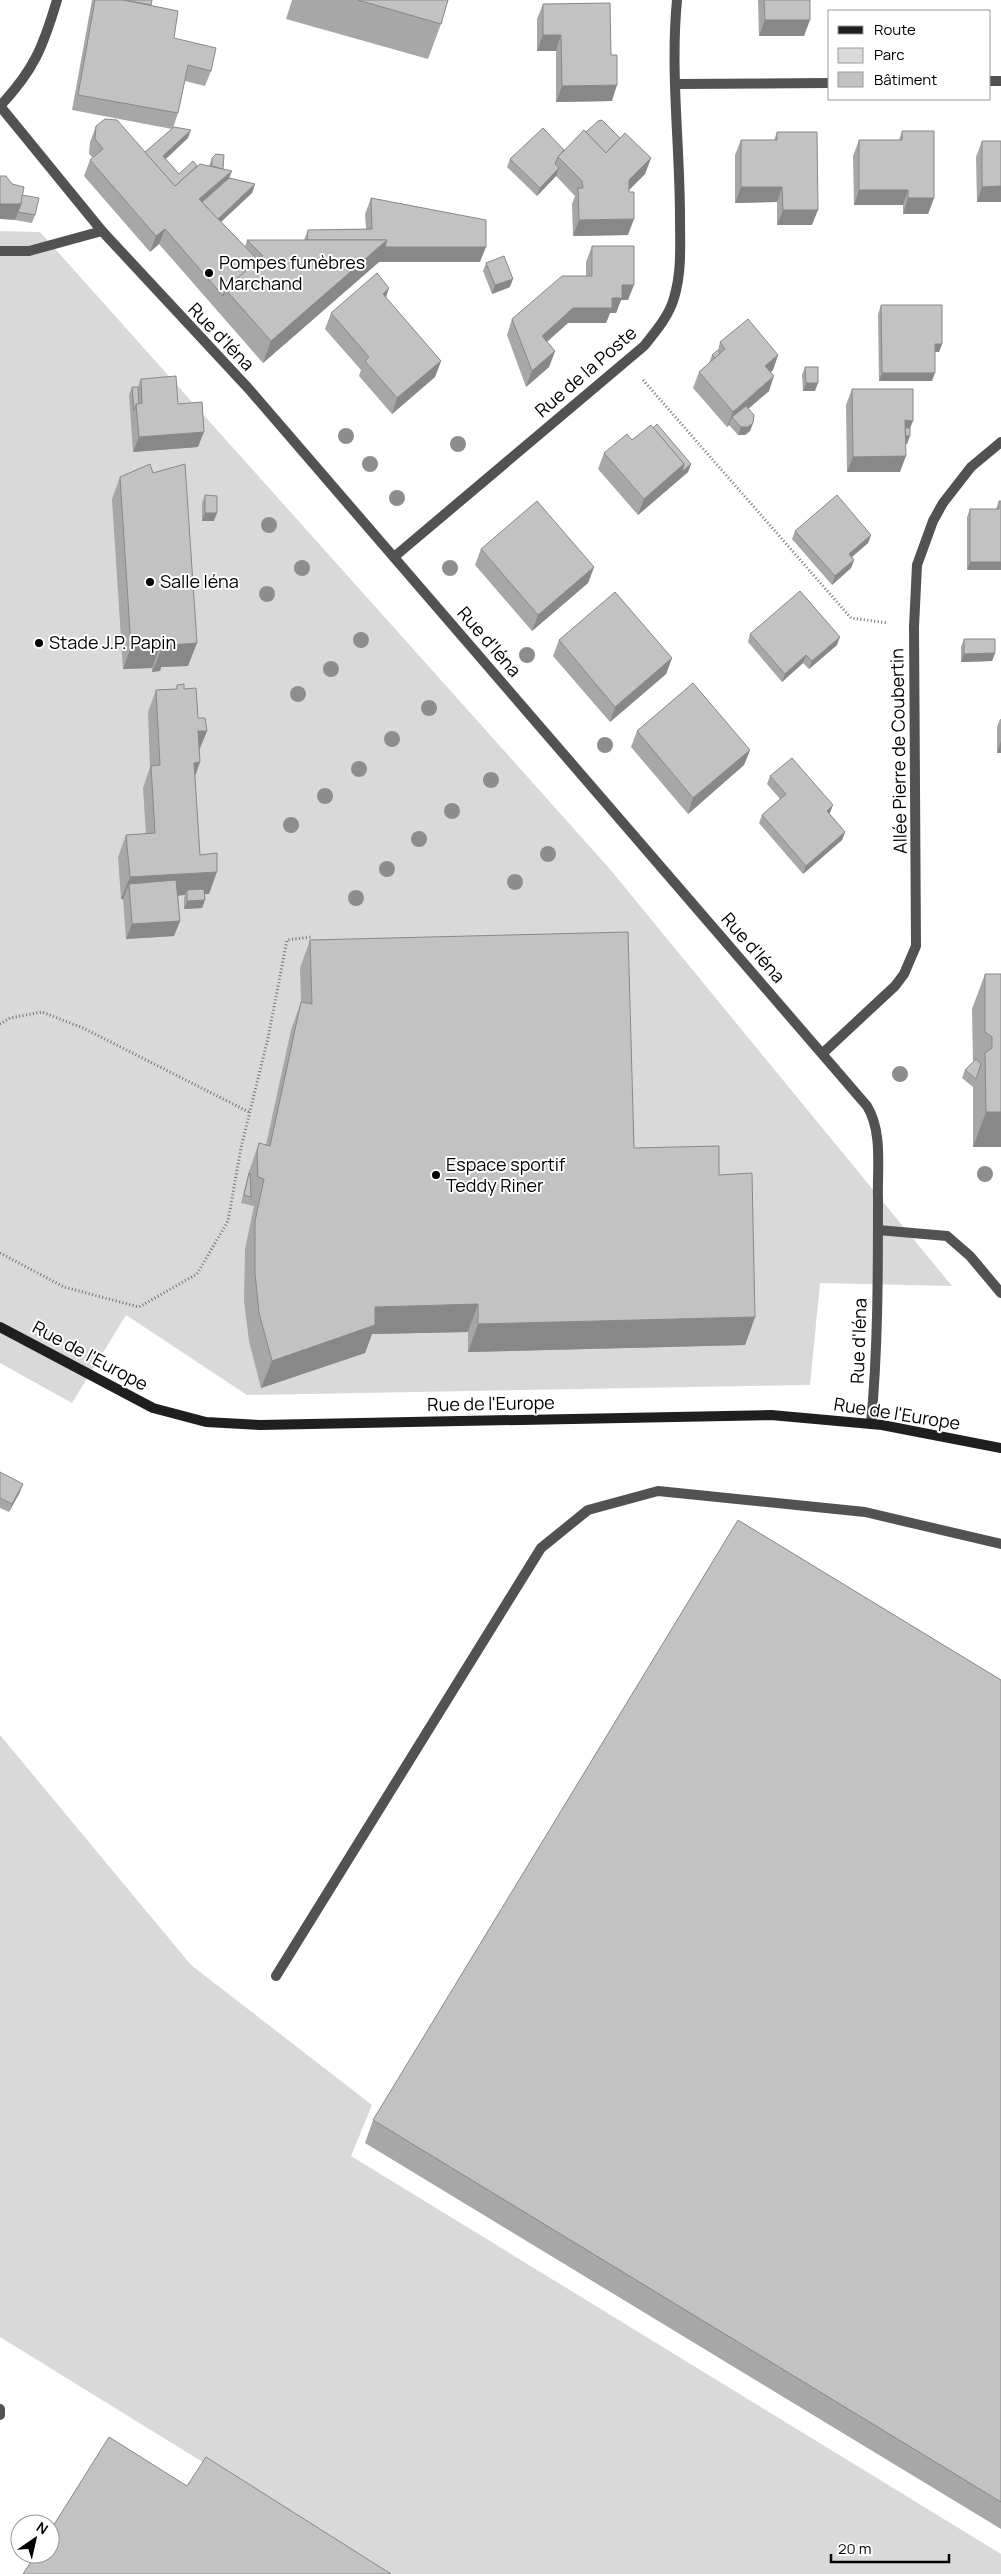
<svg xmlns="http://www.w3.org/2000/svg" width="1001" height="2574" font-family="Manrope,sans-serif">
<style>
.green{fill:#d9d9d9}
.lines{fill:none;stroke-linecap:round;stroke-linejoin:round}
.path{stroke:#747474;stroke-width:3;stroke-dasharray:1 2.5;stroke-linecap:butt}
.lane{stroke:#525252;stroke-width:10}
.street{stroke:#525252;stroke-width:10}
.secondary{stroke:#1f1f1f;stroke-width:10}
.tree{fill:#8d8d8d}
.wall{fill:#a7a7a7}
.shaded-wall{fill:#888}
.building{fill:#c2c2c2;stroke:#888}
.poi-dot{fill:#000;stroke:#fff;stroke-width:2}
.labels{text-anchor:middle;stroke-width:4;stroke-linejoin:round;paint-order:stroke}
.poi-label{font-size:18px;fill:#000;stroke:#fff;text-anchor:start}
.street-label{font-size:18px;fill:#000;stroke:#fff}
</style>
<rect width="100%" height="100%" fill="#fff"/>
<g class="green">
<polygon points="0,231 40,232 609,868 952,1286 820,1283 810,1385 247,1395 126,1315 72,1403 0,1363"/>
<polygon points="0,1735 191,1965 372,2105 351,2156 1001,2554 1001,2574 384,2574 0,2337"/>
</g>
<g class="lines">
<g class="path">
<polyline points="643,380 851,618 888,623"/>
<polyline points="0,1024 10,1018 42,1012 83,1028 249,1112"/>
<polyline points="0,1253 64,1287 139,1307 197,1274 228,1221 241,1148 268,1038 287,940 311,937"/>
</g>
<g class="lane">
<polyline points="0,251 29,251 102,231"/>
<polyline points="276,1976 541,1548 588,1510 658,1491 865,1512 1001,1544"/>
<polyline points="0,2409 0,2415"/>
</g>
<g class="street">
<polyline points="990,81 1001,81"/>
<polyline points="675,84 830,83"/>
<path d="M 0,106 L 102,231 L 248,388 L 867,1106 C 883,1132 877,1169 878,1199 C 878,1274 878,1349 871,1424"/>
<path d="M 0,106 C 34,70 43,47 57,0"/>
<path d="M 394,557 L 644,346 C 656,331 669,316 674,298 C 682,272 680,244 680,218 C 680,145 670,72 677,0"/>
<polyline points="823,1053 895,986 904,974 916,946 914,627 917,565 933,521 943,503 971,467 1001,442"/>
<polyline points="878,1230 947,1236 970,1256 1001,1293"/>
</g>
<polyline class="secondary" points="0,1327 153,1408 206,1422 260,1425 771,1415 882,1425 1001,1448"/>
</g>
<g class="tree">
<circle cx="346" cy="436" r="8"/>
<circle cx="458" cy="444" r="8"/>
<circle cx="370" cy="464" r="8"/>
<circle cx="397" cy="498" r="8"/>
<circle cx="269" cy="525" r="8"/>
<circle cx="302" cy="568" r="8"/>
<circle cx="450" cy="568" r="8"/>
<circle cx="267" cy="594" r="8"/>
<circle cx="361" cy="640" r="8"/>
<circle cx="527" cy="655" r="8"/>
<circle cx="331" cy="669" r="8"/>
<circle cx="298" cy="694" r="8"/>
<circle cx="429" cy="708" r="8"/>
<circle cx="392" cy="739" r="8"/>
<circle cx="605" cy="745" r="8"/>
<circle cx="359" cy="769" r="8"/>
<circle cx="491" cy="780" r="8"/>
<circle cx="325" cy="796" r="8"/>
<circle cx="452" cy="811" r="8"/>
<circle cx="291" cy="825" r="8"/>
<circle cx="419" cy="839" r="8"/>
<circle cx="548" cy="854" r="8"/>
<circle cx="387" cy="869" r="8"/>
<circle cx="515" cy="882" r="8"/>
<circle cx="356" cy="898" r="8"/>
<circle cx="900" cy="1074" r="8"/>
<circle cx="985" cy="1174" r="8"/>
</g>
<g class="wall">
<polygon points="92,0 152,0 151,5 174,38 211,71 205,86 185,81 178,113 173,128 188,138 166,159 179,174 197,166 209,166 212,158 223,169 229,178 255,184 252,193 221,222 245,247 247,240 304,240 308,230 366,229 365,214 371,198 480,262 379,262 263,363 159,244 150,252 84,176 90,160 93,158 89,154 90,142 96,126 145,152 172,129 72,110"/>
<polygon points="292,0 448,0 441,24 428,59 286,19"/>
<polygon points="758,0 810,0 804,36 759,36"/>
<polygon points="543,4 612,101 556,102 556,51 537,51 537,19"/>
<polygon points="902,131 934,198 928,214 903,214 903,205 854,205 853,156 859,140 899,140"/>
<polygon points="586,132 620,138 651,158 645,174 629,190 628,235 573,236 572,204 575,196 556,176 537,196 507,167 510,159 564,150"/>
<polygon points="777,132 812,225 777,225 777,202 735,203 735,155 741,140 774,140"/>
<polygon points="982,141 1001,141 1001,202 977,202 976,157"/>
<polygon points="12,184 22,195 35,215 32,223 15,220"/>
<polygon points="592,246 628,300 621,300 616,313 610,313 606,323 568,323 547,342 555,351 549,367 526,387 507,335 512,319 586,276 586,262"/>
<polygon points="486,263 510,287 492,294 483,271"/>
<polygon points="386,298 441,361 435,377 392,414 359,376 361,370 325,329 331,313"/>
<polygon points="881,305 942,344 939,352 935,352 932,381 879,381 878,314"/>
<polygon points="720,342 778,355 773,370 771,372 769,391 748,409 753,423 750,431 745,435 738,435 729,425 727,427 693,388 699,372 709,363 712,355 718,350"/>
<polygon points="805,367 815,391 803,391 802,375"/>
<polygon points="141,379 178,404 198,447 133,452 129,395 132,387 138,387"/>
<polygon points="852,389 910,428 907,444 906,444 900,472 847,472 846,405"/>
<polygon points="633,440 691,464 688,472 638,515 598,469 604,453"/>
<polygon points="120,477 188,666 161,667 160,671 152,672 152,668 123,669 112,499"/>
<polygon points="205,495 214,521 202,521 202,503"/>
<polygon points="999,501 1001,501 1001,570 967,570 967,517 970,509 996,509"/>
<polygon points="795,531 871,535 868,543 852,557 854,560 851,568 832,585 792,539"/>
<polygon points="481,549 594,567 588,583 532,631 475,565"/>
<polygon points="750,634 837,645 809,669 803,663 782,682 748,642"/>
<polygon points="964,639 995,653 992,661 961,662 961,647"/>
<polygon points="559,640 672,658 666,674 610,722 553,656"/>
<polygon points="177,685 184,689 198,718 207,731 199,750 200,762 195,776 200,855 209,894 205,894 205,900 202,908 184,909 184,898 185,895 178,896 180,921 174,936 126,939 123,899 121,899 118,857 126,835 146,834 143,788 150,767 148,712 156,690 176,689"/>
<polygon points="1000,719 1001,719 1001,753 997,753 997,727"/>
<polygon points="637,731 750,750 744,765 688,814 631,747"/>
<polygon points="770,776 830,813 830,814 845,832 842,840 803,874 759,823 762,815 780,799 767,784"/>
<polygon points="310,940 634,1148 719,1175 755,1317 745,1345 468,1352 468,1332 372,1334 365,1353 261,1388 249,1341 244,1301 245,1249 254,1206 241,1203 249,1171 259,1143 266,1145 291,1030 301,1002 300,968"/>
<polygon points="985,974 1001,974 1001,1147 973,1147 973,1087 962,1078 965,1070 973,1062 972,1009"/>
<polygon points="0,1472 20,1492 9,1512 0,1508"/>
<polygon points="1001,1680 1001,2529 365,2143 373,2120"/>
</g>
<g class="shaded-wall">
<polygon points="765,20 810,20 804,36 759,36"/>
<polygon points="543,35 561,35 556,51 537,51"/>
<polygon points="617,85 612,101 556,102 562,86"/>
<polygon points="191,130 188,138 160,164 163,156"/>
<polygon points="651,158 645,174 623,196 629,180"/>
<polygon points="559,168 556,176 537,196 540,188"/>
<polygon points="232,171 226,186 196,206 199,199"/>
<polygon points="255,184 252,193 210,232 213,224"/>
<polygon points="1001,186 1001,202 977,202 982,187"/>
<polygon points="741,187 782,187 777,202 735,203"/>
<polygon points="859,190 908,190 903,205 854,205"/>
<polygon points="908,198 934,198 928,214 903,214"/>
<polygon points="0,204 21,204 15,220 0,219"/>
<polygon points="783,210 818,210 812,225 777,225"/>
<polygon points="634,219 628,235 573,236 579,220"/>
<polygon points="165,229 159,244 150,252 156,236"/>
<polygon points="387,240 486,247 480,262 379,262 263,363 271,341"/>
<polygon points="513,279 510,287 492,294 495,285"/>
<polygon points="622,285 634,285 628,300 621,300 616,313 610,313 606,323 568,323 536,351 542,336 573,308 612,298"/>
<polygon points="389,288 384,304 383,294"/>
<polygon points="935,344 942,344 939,352 932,352"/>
<polygon points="555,351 549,367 526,387 532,371"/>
<polygon points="778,355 773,370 760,381 765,366"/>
<polygon points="441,361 435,377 392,414 397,398"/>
<polygon points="882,373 935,373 932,381 879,381"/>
<polygon points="774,376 769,391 735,420 732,417 729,425 727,427 733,412"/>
<polygon points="806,383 818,383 815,391 803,391"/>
<polygon points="905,420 913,421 907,436 910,436 907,444 899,444"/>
<polygon points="753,423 750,431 745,435 738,435 741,427"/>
<polygon points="204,432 198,447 133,452 139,437"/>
<polygon points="906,456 900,472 847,472 853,457"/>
<polygon points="684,464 691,464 688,472 638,515 644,499"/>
<polygon points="205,513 217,513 214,521 202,521"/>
<polygon points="871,535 868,543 846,562 849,554"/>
<polygon points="854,560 851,568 832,585 835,576"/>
<polygon points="970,562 1001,562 1001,570 967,570"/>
<polygon points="594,567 588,583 532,631 538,615"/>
<polygon points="840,637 837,645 809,669 812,661"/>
<polygon points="197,643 188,666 161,667 160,671 152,672 161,650 168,645"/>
<polygon points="160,646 152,668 123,669 131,647"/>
<polygon points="995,653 992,661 961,662 964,654"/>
<polygon points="806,655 803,663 782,682 785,674"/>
<polygon points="672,658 666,674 610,722 615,707"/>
<polygon points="198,731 207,731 198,753"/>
<polygon points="1001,741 1001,753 997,753"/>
<polygon points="750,750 744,765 688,814 693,798"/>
<polygon points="200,762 192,785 194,763"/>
<polygon points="833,805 830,813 824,819 827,811"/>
<polygon points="845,832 842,840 803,874 806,866"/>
<polygon points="217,872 209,894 187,895 187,890 185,895 130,898 129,884 123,899 121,899 130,877"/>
<polygon points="205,900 202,908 184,909 187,901"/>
<polygon points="180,921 174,936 126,939 132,924"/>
<polygon points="986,1112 1001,1112 1001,1147 973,1147"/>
<polygon points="478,1304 468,1332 372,1334 365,1353 261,1388 272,1361 375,1307"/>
<polygon points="755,1317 745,1345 468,1352 478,1324"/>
<polygon points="23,1484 20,1492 9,1512 12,1504"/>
</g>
<g class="building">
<polygon points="95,0 124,0 178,11 174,38 216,48 211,71 188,65 178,113 78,95"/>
<polygon points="124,0 152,0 151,5"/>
<polygon points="358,0 448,0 441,24"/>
<polygon points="764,0 810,0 810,20 765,20"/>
<polygon points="610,3 611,55 617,55 617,85 562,86 561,35 543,35 543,4"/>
<polygon points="105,119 117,120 175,186 200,164 232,171 199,199 258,260 225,289 223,296 165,229 156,236 90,160 103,149 95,139 96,126"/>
<polygon points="602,120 620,138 606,153 586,132 598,121"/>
<polygon points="174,127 191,130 163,156 179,174 193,161 197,166 175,186 145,152"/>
<polygon points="543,128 564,150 558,157 555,164 559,168 540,188 510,159"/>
<polygon points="584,130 606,153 625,133 651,158 629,180 629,192 634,192 634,219 579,220 578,188 583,188 582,181 558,157"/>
<polygon points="902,131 934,131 934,198 908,198 908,190 859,190 859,140 902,140"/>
<polygon points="777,132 817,132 818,210 783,210 782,187 741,187 741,140 777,140"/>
<polygon points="982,141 1001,141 1001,186 982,187"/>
<polygon points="216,154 224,155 223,169 212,166 212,158"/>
<polygon points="0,176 6,176 12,184 24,187 21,204 0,204"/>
<polygon points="229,178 255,184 218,219 202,202"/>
<polygon points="22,195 39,198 35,215 18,212 21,204"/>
<polygon points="371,198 486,220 486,247 385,247 387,240 307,240 308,230 372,229"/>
<polygon points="247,240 387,240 271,341 225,289 263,256"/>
<polygon points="592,246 634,246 634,285 622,285 622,298 612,298 612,308 573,308 542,336 555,351 532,371 512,319 562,276 592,276"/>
<polygon points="504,256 513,279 495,285 486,263"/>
<polygon points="377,273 389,288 383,294 441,361 397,398 365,361 369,357 331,313"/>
<polygon points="881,305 942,305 942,344 935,344 935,373 882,373"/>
<polygon points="748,319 778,355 765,366 774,376 733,412 699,372 725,349 720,342"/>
<polygon points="718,350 720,353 715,358 712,355"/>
<polygon points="805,367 818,367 818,383 806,383"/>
<polygon points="176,376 178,404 202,402 204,432 139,437 136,404 142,403 141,379"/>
<polygon points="132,387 138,387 139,404 136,404 134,411"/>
<polygon points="852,389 913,389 913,421 905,420 906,456 853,457"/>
<polygon points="746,406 754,415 753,423 748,427 741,427 732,417"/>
<polygon points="657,424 691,464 682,472 684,464 653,428"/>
<polygon points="651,425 684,464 644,499 604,453 627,434 632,440"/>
<polygon points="905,428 910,428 910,436 906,436"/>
<polygon points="150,464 153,473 185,464 197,643 168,645 168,649 161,650 160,646 131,647 120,477"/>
<polygon points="205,495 217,496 217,513 205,513"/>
<polygon points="837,495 871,535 849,554 854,560 835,576 795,531"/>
<polygon points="537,501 594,567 538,615 481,549"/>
<polygon points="999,501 1001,501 1001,562 970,562 970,509 999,509"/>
<polygon points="800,591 840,637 812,661 806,655 785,674 750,634"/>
<polygon points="615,592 672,658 615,707 559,640"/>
<polygon points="964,639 995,639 995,653 964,654"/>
<polygon points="693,683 750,750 693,798 637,731"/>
<polygon points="184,684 184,689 196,688 198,718 205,718 207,731 198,731 200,762 194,763 200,855 217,853 217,872 130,877 126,835 155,833 151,766 160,765 156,690 177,689 177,685"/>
<polygon points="792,758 833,805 827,811 845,832 806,866 762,815 786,794 770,776"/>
<polygon points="176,880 180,921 132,924 129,884"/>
<polygon points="204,889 205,900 187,901 187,890"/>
<polygon points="628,932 634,1148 719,1146 719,1175 752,1173 755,1317 478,1324 478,1304 375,1307 375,1325 272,1361 259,1313 255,1273 255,1221 264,1179 258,1177 257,1152 259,1143 270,1146 301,1002 312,1004 310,940"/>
<polygon points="985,974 1001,974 1001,1112 986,1112 985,1053 992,1048 992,1037 985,1032"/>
<polygon points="976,1059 981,1064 976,1079 965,1070"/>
<polygon points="249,1173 250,1173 251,1197 244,1195"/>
<polygon points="0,1472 23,1484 12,1504 0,1498"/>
<polygon points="738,1520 1001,1680 1001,2502 373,2120"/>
<polygon points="109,2437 187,2486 206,2457 391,2574 23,2574 36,2554 50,2554 50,2531"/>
</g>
<g class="poi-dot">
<circle cx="209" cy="273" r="5"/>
<circle cx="150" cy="582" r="5"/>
<circle cx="39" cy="643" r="5"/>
<circle cx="436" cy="1175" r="5"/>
</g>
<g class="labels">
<g class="poi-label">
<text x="219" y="269">Pompes funèbres<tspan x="219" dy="21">Marchand</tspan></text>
<text x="160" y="588">Salle Iéna</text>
<text x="49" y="649">Stade J.P. Papin</text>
<text x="446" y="1171">Espace sportif<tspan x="446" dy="21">Teddy Riner</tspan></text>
</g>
<g class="street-label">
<text transform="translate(221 337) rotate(46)" y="6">Rue d'Iéna</text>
<text transform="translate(586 372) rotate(-41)" y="6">Rue de la Poste</text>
<text transform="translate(489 642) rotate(49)" y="6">Rue d'Iéna</text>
<text transform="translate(899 751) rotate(-91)" y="6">Allée Pierre de Coubertin</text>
<text transform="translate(753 948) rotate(49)" y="6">Rue d'Iéna</text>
<text transform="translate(859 1341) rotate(-88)" y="6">Rue d'Iéna</text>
<text transform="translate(90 1356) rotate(28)" y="6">Rue de l'Europe</text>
<text transform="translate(491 1404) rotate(-1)" y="6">Rue de l'Europe</text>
<text transform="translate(897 1414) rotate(9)" y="6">Rue de l'Europe</text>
</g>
</g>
<rect x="828" y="10" width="162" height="90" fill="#ffffff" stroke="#999999"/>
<rect x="838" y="26" width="25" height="8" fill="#1f1f1f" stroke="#999999"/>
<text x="874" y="35" font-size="15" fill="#000000">Route</text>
<rect x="838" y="48" width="25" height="15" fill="#d9d9d9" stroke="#999999"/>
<text x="874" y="60" font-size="15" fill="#000000">Parc</text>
<rect x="838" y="72" width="25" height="15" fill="#c2c2c2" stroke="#999999"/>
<text x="874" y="85" font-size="15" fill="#000000">Bâtiment</text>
<g transform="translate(35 2539) rotate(34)"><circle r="24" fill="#ffffff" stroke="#999999"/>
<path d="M0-4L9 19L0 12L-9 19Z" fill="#000000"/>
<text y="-8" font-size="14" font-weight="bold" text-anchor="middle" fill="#000000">N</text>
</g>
<path d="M831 2554v8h118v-8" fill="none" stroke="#000000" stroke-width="2.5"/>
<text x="838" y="2554" font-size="15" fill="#000000" stroke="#ffffff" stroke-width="4" paint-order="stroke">20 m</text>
</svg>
